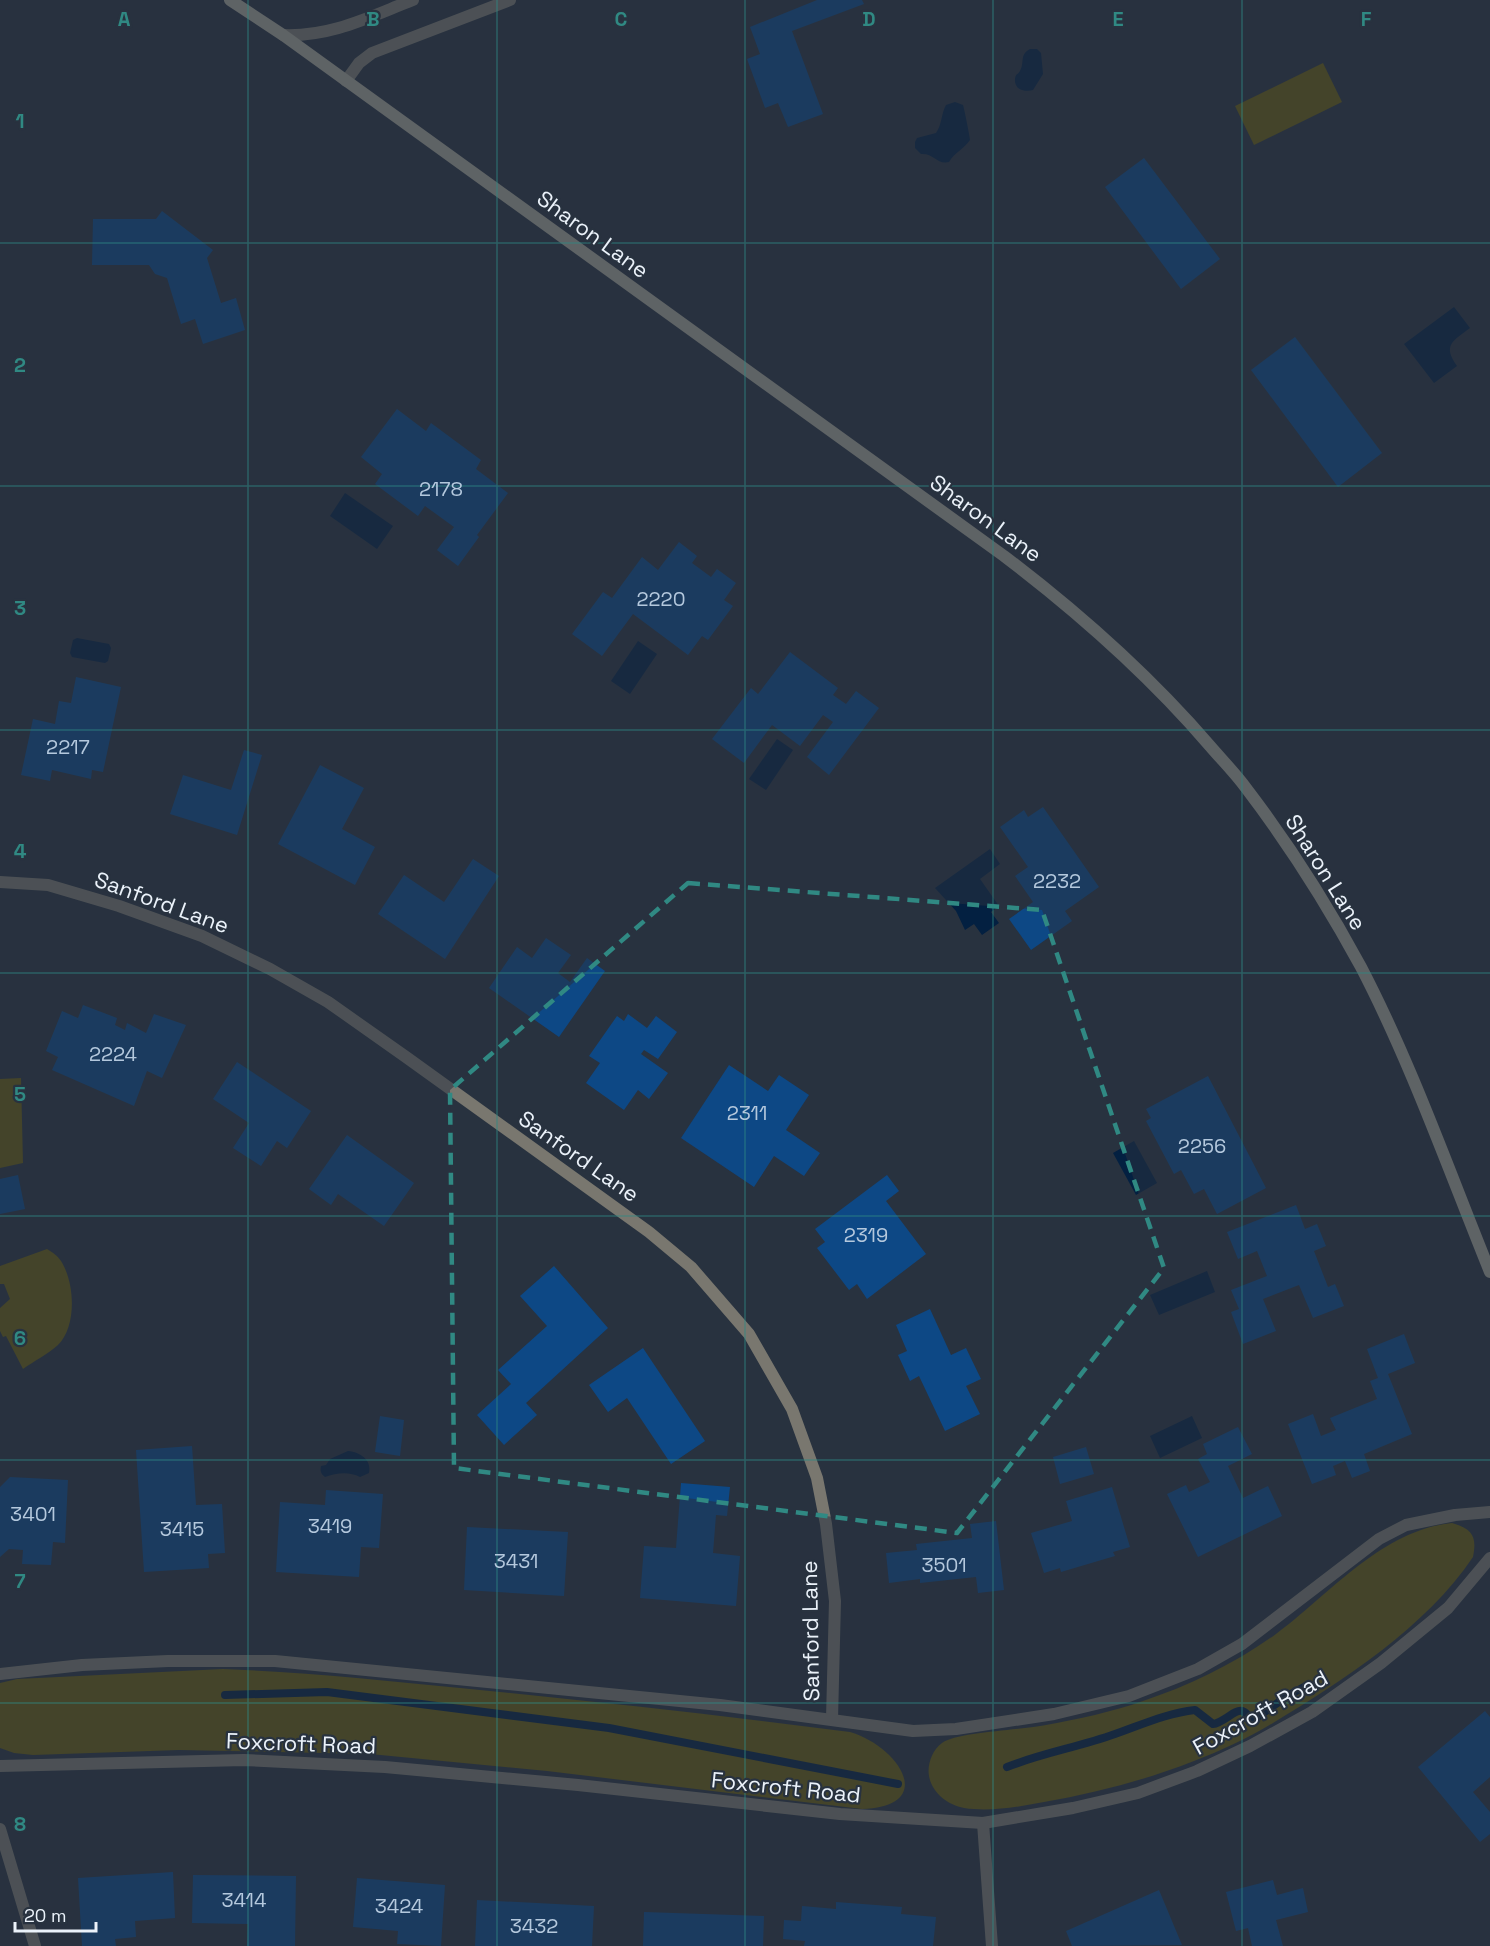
<svg xmlns="http://www.w3.org/2000/svg" width="1490" height="1946" font-family="'Space Grotesk',sans-serif">
<style>
.green{fill:#665b10}
.water{fill:#032041}
.lines{fill:none;stroke-linecap:round;stroke-linejoin:round}
.stream{stroke:#032041;stroke-width:8}
.building{fill:#0d4885}
.street{stroke:#79776f;stroke-width:12}
.secondary{stroke:#a19f92;stroke-width:12}
.marked{fill:none;stroke:#308983;stroke-width:4.5;stroke-dasharray:12 8;stroke-linejoin:round}
.grid{fill:none;stroke:#308983;stroke-width:1.5;stroke-opacity:0.55}
.labels{text-anchor:middle;stroke-width:4.5;stroke-linejoin:round;paint-order:stroke}
.number-label{font-size:20px;fill:#b4c8dd}
.street-label{font-size:22px;fill:#ebf2fa;stroke:#28323f}
.grid-label{font-size:20px;text-anchor:middle;font-weight:bold;fill:#308983;stroke:#28323f;stroke-width:4.5;stroke-linejoin:round;paint-order:stroke}
</style>
<rect width="100%" height="100%" fill="#28323f"/>
<g class="green">
<polygon points="1323,63 1342,102 1254,145 1235,106"/>
<polygon points="21,1078 23,1163 0,1168 0,1079"/>
<path d="M 47,1249 C 52,1252 58,1256 61,1261 C 75,1283 77,1326 58,1345 C 48,1354 34,1361 23,1369 L 6,1336 L 3,1337 L 0,1331 L 0,1308 L 10,1299 L 4,1284 L 0,1284 L 0,1266 Z"/>
<path d="M 1452,1523 C 1473,1529 1477,1537 1473,1557 C 1426,1627 1344,1680 1273,1723 C 1248,1738 1221,1751 1194,1761 C 1146,1780 1095,1793 1044,1802 C 1018,1807 990,1812 964,1808 C 948,1805 932,1793 929,1776 C 927,1765 932,1750 942,1743 C 957,1732 1024,1730 1046,1725 C 1078,1719 1112,1712 1143,1701 C 1189,1686 1236,1663 1276,1634 C 1330,1594 1382,1530 1452,1523 Z"/>
<path d="M 223,1669 C 303,1672 381,1680 460,1688 C 590,1701 720,1715 850,1732 C 898,1746 939,1806 862,1809 L 547,1771 L 370,1754 L 179,1750 L 33,1755 L 14,1753 L 0,1748 L 0,1683 L 17,1679 Z"/>
</g>
<g class="water">
<path d="M 1030,49 L 1037,49 L 1041,53 L 1043,74 L 1033,90 C 1025,92 1014,90 1015,79 C 1016,73 1017,76 1020,71 C 1025,62 1019,55 1030,49 Z"/>
<path d="M 955,102 L 963,105 C 964,108 970,137 970,140 C 964,149 955,152 949,162 C 937,165 934,153 921,154 L 915,148 L 915,142 L 917,138 L 936,133 C 942,125 941,114 946,105 Z"/>
<path d="M 1454,307 L 1470,328 C 1453,341 1442,345 1457,366 L 1434,383 L 1404,344 Z"/>
<polygon points="345,493 393,526 377,549 330,516"/>
<polygon points="77,638 109,644 111,648 108,661 105,663 72,657 70,653 73,640"/>
<polygon points="638,641 657,654 630,694 611,681"/>
<polygon points="777,739 793,750 766,790 749,779"/>
<polygon points="990,849 1000,864 980,879 999,906 991,912 999,923 982,935 974,924 965,930 956,911 935,888"/>
<polygon points="1134,1141 1157,1183 1136,1195 1113,1153"/>
<polygon points="1207,1271 1215,1292 1159,1315 1150,1295"/>
<polygon points="1192,1416 1202,1438 1160,1458 1150,1436"/>
<path d="M 348,1451 C 360,1452 372,1460 369,1473 L 360,1477 C 349,1471 336,1473 325,1477 C 321,1474 320,1471 321,1466 L 326,1465 L 330,1459 Z"/>
</g>
<g class="lines">
<g class="stream">
<polyline points="225,1695 327,1692 609,1728 898,1784"/>
<path d="M 1007,1767 C 1042,1753 1079,1747 1115,1734 C 1141,1725 1167,1713 1195,1710 L 1213,1724 C 1223,1723 1235,1709 1242,1711 C 1246,1712 1248,1716 1251,1718 L 1256,1718 L 1289,1695 L 1306,1686 L 1312,1691"/>
</g>
</g>
<g class="building">
<polygon points="817,0 862,0 864,4 792,31 823,114 788,127 778,103 765,108 747,59 760,54 750,27"/>
<polygon points="1144,158 1220,259 1181,289 1105,187"/>
<polygon points="162,211 213,250 207,258 221,303 236,298 245,330 203,344 195,319 181,324 167,278 155,274 149,265 92,265 93,219 156,219"/>
<polygon points="1295,337 1382,453 1338,487 1251,370"/>
<polygon points="397,409 426,431 431,423 481,460 476,469 508,493 477,535 479,537 458,566 437,550 454,527 425,506 418,516 375,484 382,474 361,457"/>
<polygon points="679,542 697,556 692,563 711,577 717,569 736,583 724,600 733,606 708,640 702,636 688,655 633,614 602,656 572,634 603,592 612,598 642,557 658,570"/>
<polygon points="790,652 838,688 833,695 846,704 856,691 879,708 829,775 807,757 833,722 823,715 800,746 772,725 744,763 712,739 751,688 758,694"/>
<polygon points="76,677 121,687 103,772 92,770 91,779 52,770 50,781 21,775 33,719 55,724 59,701 71,703"/>
<polygon points="244,750 262,755 237,835 170,814 183,775 231,790"/>
<polygon points="320,765 364,788 342,829 375,847 355,885 278,844"/>
<polygon points="1043,807 1099,887 1065,911 1072,921 1031,950 1009,919 1033,902 1015,876 1028,867 1000,827 1024,810 1028,817"/>
<polygon points="473,859 499,876 445,959 378,914 404,875 444,902"/>
<polygon points="546,938 571,955 558,973 570,982 587,958 605,971 559,1037 489,988 517,947 532,958"/>
<polygon points="83,1005 117,1018 115,1025 125,1030 127,1023 146,1033 154,1014 186,1025 162,1078 147,1071 134,1106 52,1070 58,1057 46,1051 62,1011 78,1018"/>
<polygon points="628,1014 647,1028 656,1016 677,1032 658,1059 644,1050 641,1054 668,1073 649,1099 638,1090 624,1110 586,1083 600,1063 589,1056 617,1016 624,1021"/>
<polygon points="237,1062 311,1111 287,1148 277,1141 261,1166 233,1148 249,1123 213,1099"/>
<polygon points="729,1065 768,1091 779,1075 809,1095 786,1130 820,1153 804,1176 774,1156 754,1187 681,1138"/>
<polygon points="1208,1076 1266,1188 1217,1214 1204,1189 1194,1194 1181,1170 1174,1174 1146,1121 1151,1118 1146,1109"/>
<polygon points="347,1135 414,1183 384,1226 338,1194 331,1205 309,1189"/>
<polygon points="18,1175 25,1209 0,1214 0,1179"/>
<polygon points="887,1175 899,1191 886,1201 926,1254 867,1299 857,1284 849,1290 817,1248 825,1242 815,1229"/>
<polygon points="1296,1205 1305,1229 1317,1224 1326,1246 1314,1251 1328,1287 1335,1284 1344,1306 1313,1318 1299,1285 1263,1299 1276,1331 1243,1344 1231,1312 1239,1309 1231,1290 1267,1276 1257,1251 1238,1259 1227,1232"/>
<polygon points="554,1266 608,1328 526,1403 537,1415 504,1445 477,1415 511,1384 498,1370 547,1326 520,1296"/>
<polygon points="930,1309 951,1355 966,1348 981,1379 966,1386 980,1414 945,1431 919,1376 910,1381 898,1355 907,1351 896,1325"/>
<polygon points="1404,1334 1415,1363 1388,1374 1412,1434 1364,1454 1370,1471 1352,1478 1345,1461 1333,1466 1336,1475 1312,1484 1288,1424 1313,1414 1321,1436 1336,1430 1330,1418 1377,1399 1370,1381 1378,1378 1367,1349"/>
<polygon points="643,1348 705,1441 671,1464 627,1398 608,1412 589,1385"/>
<polygon points="380,1416 404,1420 400,1456 375,1452"/>
<polygon points="1238,1427 1252,1454 1228,1466 1243,1498 1268,1486 1282,1516 1198,1557 1167,1494 1186,1485 1189,1492 1210,1482 1198,1459 1207,1454 1203,1444"/>
<polygon points="192,1446 196,1505 222,1504 225,1553 208,1554 209,1568 144,1572 136,1450"/>
<polygon points="1086,1447 1094,1474 1060,1484 1053,1457"/>
<polygon points="10,1477 68,1480 65,1543 53,1542 51,1565 22,1564 23,1550 9,1549 0,1557 0,1487"/>
<polygon points="681,1483 730,1487 727,1516 716,1515 713,1553 740,1556 736,1606 640,1598 644,1546 676,1548"/>
<polygon points="1112,1487 1130,1547 1113,1552 1115,1556 1061,1572 1060,1568 1044,1573 1031,1533 1072,1521 1066,1501"/>
<polygon points="326,1490 383,1494 379,1548 361,1547 359,1577 276,1572 280,1502 325,1505"/>
<polygon points="996,1521 1004,1590 978,1593 976,1577 920,1583 920,1579 889,1583 886,1553 917,1550 916,1544 972,1538 970,1524"/>
<polygon points="467,1527 568,1532 564,1596 464,1590"/>
<polygon points="1485,1711 1490,1717 1490,1777 1473,1792 1490,1812 1490,1834 1480,1842 1418,1767"/>
<polygon points="173,1872 175,1918 135,1921 136,1937 115,1939 116,1946 82,1946 78,1878"/>
<polygon points="193,1875 296,1876 295,1946 247,1946 248,1924 192,1923"/>
<polygon points="357,1878 445,1885 441,1946 397,1944 398,1931 353,1927"/>
<polygon points="1273,1880 1277,1895 1303,1888 1308,1912 1276,1920 1283,1946 1252,1946 1248,1928 1236,1931 1226,1892"/>
<polygon points="1159,1890 1182,1945 1072,1946 1066,1931"/>
<polygon points="477,1900 594,1906 592,1946 475,1946"/>
<polygon points="836,1902 902,1907 901,1914 936,1917 933,1946 804,1946 805,1941 783,1939 784,1920 801,1921 802,1906 836,1909"/>
<polygon points="644,1912 764,1916 763,1946 643,1946"/>
</g>
<g class="lines">
<g class="street">
<path d="M 283,35 C 331,37 369,17 413,0"/>
<polyline points="346,81 359,63 372,53 510,0"/>
<polyline points="0,882 48,885 119,906 202,936 270,969 328,1002 406,1057 649,1232 691,1267 749,1334 792,1409 817,1478 826,1524 835,1601 832,1719"/>
<polyline points="0,1674 82,1665 168,1661 275,1661 720,1705 913,1731 956,1729 1054,1714 1129,1696 1198,1669 1242,1644 1379,1539 1406,1525 1455,1515 1490,1512"/>
<polyline points="0,1766 244,1760 385,1767 578,1785 840,1814 983,1823 1073,1808 1138,1793 1197,1771 1250,1746 1312,1712 1381,1663 1448,1608 1490,1558"/>
<polyline points="983,1823 992,1946"/>
<polyline points="0,1829 35,1946"/>
</g>
<path class="secondary" d="M 230,0 L 283,35 L 1004,556 C 1079,613 1149,675 1210,746 C 1222,760 1235,773 1246,788 C 1288,843 1328,906 1361,967 C 1411,1063 1449,1171 1490,1272"/>
</g>
<path d="M0 0H1490V1946H0ZM 688,883 L 1042,910 L 1164,1268 L 957,1533 L 454,1468 L 450,1090 Z" fill="#28323f" fill-opacity=".55" fill-rule="evenodd"/>
<path class="marked" d="M 688,883 L 1042,910 L 1164,1268 L 957,1533 L 454,1468 L 450,1090 Z"/>
<path class="grid" d="M 248,0 L 248,1946M 497,0 L 497,1946M 745,0 L 745,1946M 993,0 L 993,1946M 1242,0 L 1242,1946M 0,243 L 1490,243M 0,486 L 1490,486M 0,730 L 1490,730M 0,973 L 1490,973M 0,1216 L 1490,1216M 0,1460 L 1490,1460M 0,1703 L 1490,1703"/>
<g class="labels">
<g class="number-label">
<text x="441" y="496">2178</text>
<text x="661" y="606">2220</text>
<text x="68" y="754">2217</text>
<text x="1057" y="888">2232</text>
<text x="113" y="1061">2224</text>
<text x="747" y="1120">2311</text>
<text x="1202" y="1153">2256</text>
<text x="866" y="1242">2319</text>
<text x="33" y="1521">3401</text>
<text x="330" y="1533">3419</text>
<text x="182" y="1536">3415</text>
<text x="516" y="1568">3431</text>
<text x="944" y="1572">3501</text>
<text x="244" y="1907">3414</text>
<text x="399" y="1913">3424</text>
<text x="534" y="1933">3432</text>
</g>
<g class="street-label">
<text transform="translate(593 234) rotate(36)" y="8">Sharon Lane</text>
<text transform="translate(986 518) rotate(36)" y="8">Sharon Lane</text>
<text transform="translate(1326 872) rotate(58)" y="8">Sharon Lane</text>
<text transform="translate(162 902) rotate(20)" y="8">Sanford Lane</text>
<text transform="translate(579 1156) rotate(35)" y="8">Sanford Lane</text>
<text transform="translate(810 1631) rotate(-91)" y="8">Sanford Lane</text>
<text transform="translate(1260 1712) rotate(-29)" y="8">Foxcroft Road</text>
<text transform="translate(301 1743) rotate(2)" y="8">Foxcroft Road</text>
<text transform="translate(786 1787) rotate(6)" y="8">Foxcroft Road</text>
</g>
</g>
<g class="grid-label">
<text x="124" y="26">A</text>
<text x="373" y="26">B</text>
<text x="621" y="26">C</text>
<text x="869" y="26">D</text>
<text x="1118" y="26">E</text>
<text x="1366" y="26">F</text>
<text x="20" y="128">1</text>
<text x="20" y="372">2</text>
<text x="20" y="615">3</text>
<text x="20" y="858">4</text>
<text x="20" y="1101">5</text>
<text x="20" y="1345">6</text>
<text x="20" y="1588">7</text>
<text x="20" y="1831">8</text>
</g>
<path d="M15 1922v9h81v-9" fill="none" stroke="#ebf2fa" stroke-width="3"/>
<text x="24" y="1922" font-size="18" fill="#ebf2fa" stroke="#28323f" stroke-width="4.5" paint-order="stroke">20 m</text>
</svg>
